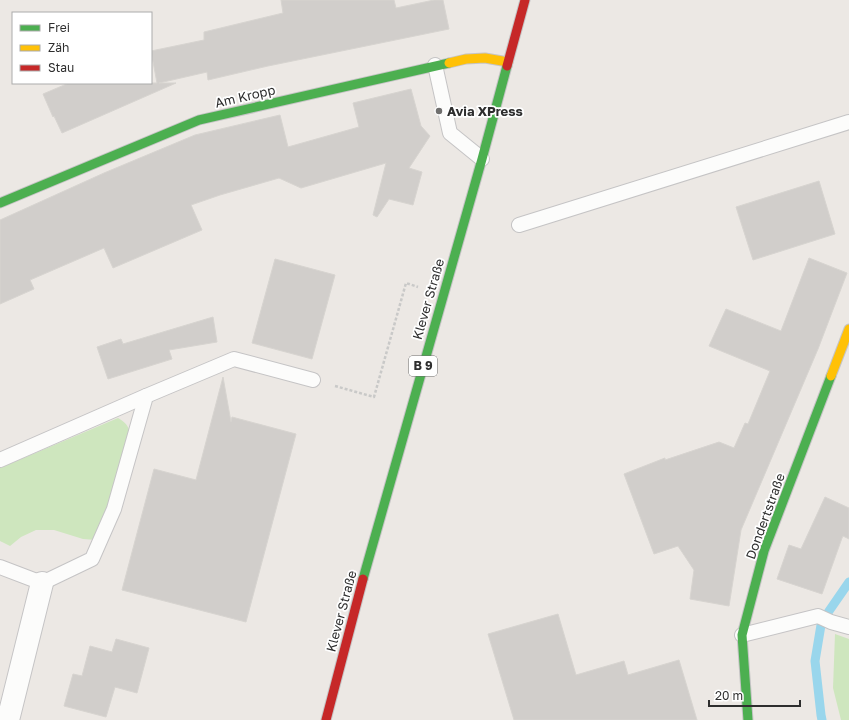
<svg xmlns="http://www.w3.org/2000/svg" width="849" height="720" font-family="'Golos Text',sans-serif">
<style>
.green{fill:#cee6be}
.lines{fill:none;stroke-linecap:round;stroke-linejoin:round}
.stream{stroke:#99d6ec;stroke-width:9}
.building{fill:#d1cecb;stroke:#d7d4d0}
.lane-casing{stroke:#c5c4c5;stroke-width:16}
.street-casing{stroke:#c5c4c5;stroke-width:24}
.fast-casing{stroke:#c5c4c5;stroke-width:11}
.slow-casing{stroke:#c5c4c5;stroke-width:11}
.jam-casing{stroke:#c5c4c5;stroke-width:11}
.path{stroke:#c9c9c8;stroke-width:2.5;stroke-dasharray:3 2;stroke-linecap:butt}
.lane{stroke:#fcfcfb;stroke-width:14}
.street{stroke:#fcfcfb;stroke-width:22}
.fast{stroke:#4caf50;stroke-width:9}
.slow{stroke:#ffc107;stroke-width:9}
.jam{stroke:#c62828;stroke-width:9}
.poi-dot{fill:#706f6e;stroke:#fff;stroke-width:1.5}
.labels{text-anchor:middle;stroke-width:3.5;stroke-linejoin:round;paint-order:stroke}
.shield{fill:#fff;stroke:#6d6d6d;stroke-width:1}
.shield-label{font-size:12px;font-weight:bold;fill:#2e2e2e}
.street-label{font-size:13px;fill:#2e2e2e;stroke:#fff}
.poi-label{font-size:13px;font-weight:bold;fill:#2e2e2e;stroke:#fff;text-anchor:start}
</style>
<rect width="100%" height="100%" fill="#ece8e4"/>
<g class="green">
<path d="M 118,418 C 125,422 128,425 130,433 L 105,525 L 96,540 L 83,539 L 54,530 L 36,530 L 21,537 L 10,546 L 0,541 L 0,468 Z"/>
<polygon points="835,634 849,639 849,720 841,720 833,688"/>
</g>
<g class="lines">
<polyline class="stream" points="822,720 821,715 815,661 821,625 829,611 849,582"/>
</g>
<g class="building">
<polygon points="281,0 394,0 396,8 434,0 443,0 449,29 268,66 208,80 207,72 159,83 176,83 62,133 54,116 53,117 43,94 69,83 157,83 151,51 204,40 204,32 283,13"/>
<polygon points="411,89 421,126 430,136 409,168 422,172 413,205 389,199 377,217 373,215 386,163 301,188 279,178 220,195 191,205 202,230 113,268 104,248 30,280 34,289 0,304 0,220 104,173 195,135 280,115 288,147 359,127 353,103"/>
<polygon points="819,181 835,234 753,260 736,207"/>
<polygon points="809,258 847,273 818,349 741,530 729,606 690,599 694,570 678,546 654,554 624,474 665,458 665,460 719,442 734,448 745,423 748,424 770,371 709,346 726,309 781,331"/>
<polygon points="275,259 335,275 312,359 252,343"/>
<polygon points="213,317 217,342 169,350 172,359 108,379 97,347 121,339 123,344"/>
<polygon points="223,377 231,422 232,417 296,434 246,622 122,590 154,469 196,480"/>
<polygon points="825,497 849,508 849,539 843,536 842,538 822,594 777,579 789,545 801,549"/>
<polygon points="558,614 576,675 624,661 628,675 679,660 697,720 514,720 488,634"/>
<polygon points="116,639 149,648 137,693 115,687 106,717 64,706 73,674 82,676 90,646 112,652"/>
</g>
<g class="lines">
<defs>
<g id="lane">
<polyline points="435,65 450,133 482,159"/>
<polyline points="519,225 849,122"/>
<polyline points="0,460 146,396"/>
<polyline points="0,567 42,583 92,559 114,509 146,396 234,359 313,380"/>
<polyline points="742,635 818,616 831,622 849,627"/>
</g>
<polyline id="street" points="8,720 42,583"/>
<g id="fast">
<polyline points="0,203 199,120 449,63"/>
<polyline points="363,579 482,159 507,66"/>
<polyline points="748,720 742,635 764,551 831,376"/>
</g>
<g id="slow">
<polyline points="449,63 466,59 485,58 508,62"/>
<polyline points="831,376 849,329"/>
</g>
<g id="jam">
<polyline points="507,66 525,0"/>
<polyline points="326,720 363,579"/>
</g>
</defs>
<use href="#lane" class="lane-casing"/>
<use href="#street" class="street-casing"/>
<use href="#fast" class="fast-casing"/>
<use href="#slow" class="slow-casing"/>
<use href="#jam" class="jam-casing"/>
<polyline class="path" points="335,386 374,397 406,283 418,287"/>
<use href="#lane" class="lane"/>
<use href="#street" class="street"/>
<use href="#fast" class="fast"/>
<use href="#slow" class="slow"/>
<use href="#jam" class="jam"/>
</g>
<circle class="poi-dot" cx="439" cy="111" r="4"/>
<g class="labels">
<rect class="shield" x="409" y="356" width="28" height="20" rx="3"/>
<g class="shield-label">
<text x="423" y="370">B 9</text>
</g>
<g class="street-label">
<text transform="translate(245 96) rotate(-13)" y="5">Am Kropp</text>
<text transform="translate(428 299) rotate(-74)" y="5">Klever Straße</text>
<text transform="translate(765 516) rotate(-70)" y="5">Dondertstraße</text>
<text transform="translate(341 611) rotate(-75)" y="5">Klever Straße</text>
</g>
<g class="poi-label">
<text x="447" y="116">Avia XPress</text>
</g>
</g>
<rect x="12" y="12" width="140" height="72" fill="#ffffff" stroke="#ababab"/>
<rect x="20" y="25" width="20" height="6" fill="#4caf50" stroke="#ababab"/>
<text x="48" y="32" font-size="12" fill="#2e2e2e">Frei</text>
<rect x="20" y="45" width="20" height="6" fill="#ffc107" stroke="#ababab"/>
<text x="48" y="52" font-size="12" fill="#2e2e2e">Zäh</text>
<rect x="20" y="65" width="20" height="6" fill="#c62828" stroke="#ababab"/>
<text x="48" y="72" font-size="12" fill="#2e2e2e">Stau</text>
<path d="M709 700v6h91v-6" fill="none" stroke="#2e2e2e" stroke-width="2"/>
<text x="715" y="700" font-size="12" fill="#2e2e2e" stroke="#ffffff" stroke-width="3" paint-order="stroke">20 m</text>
</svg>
